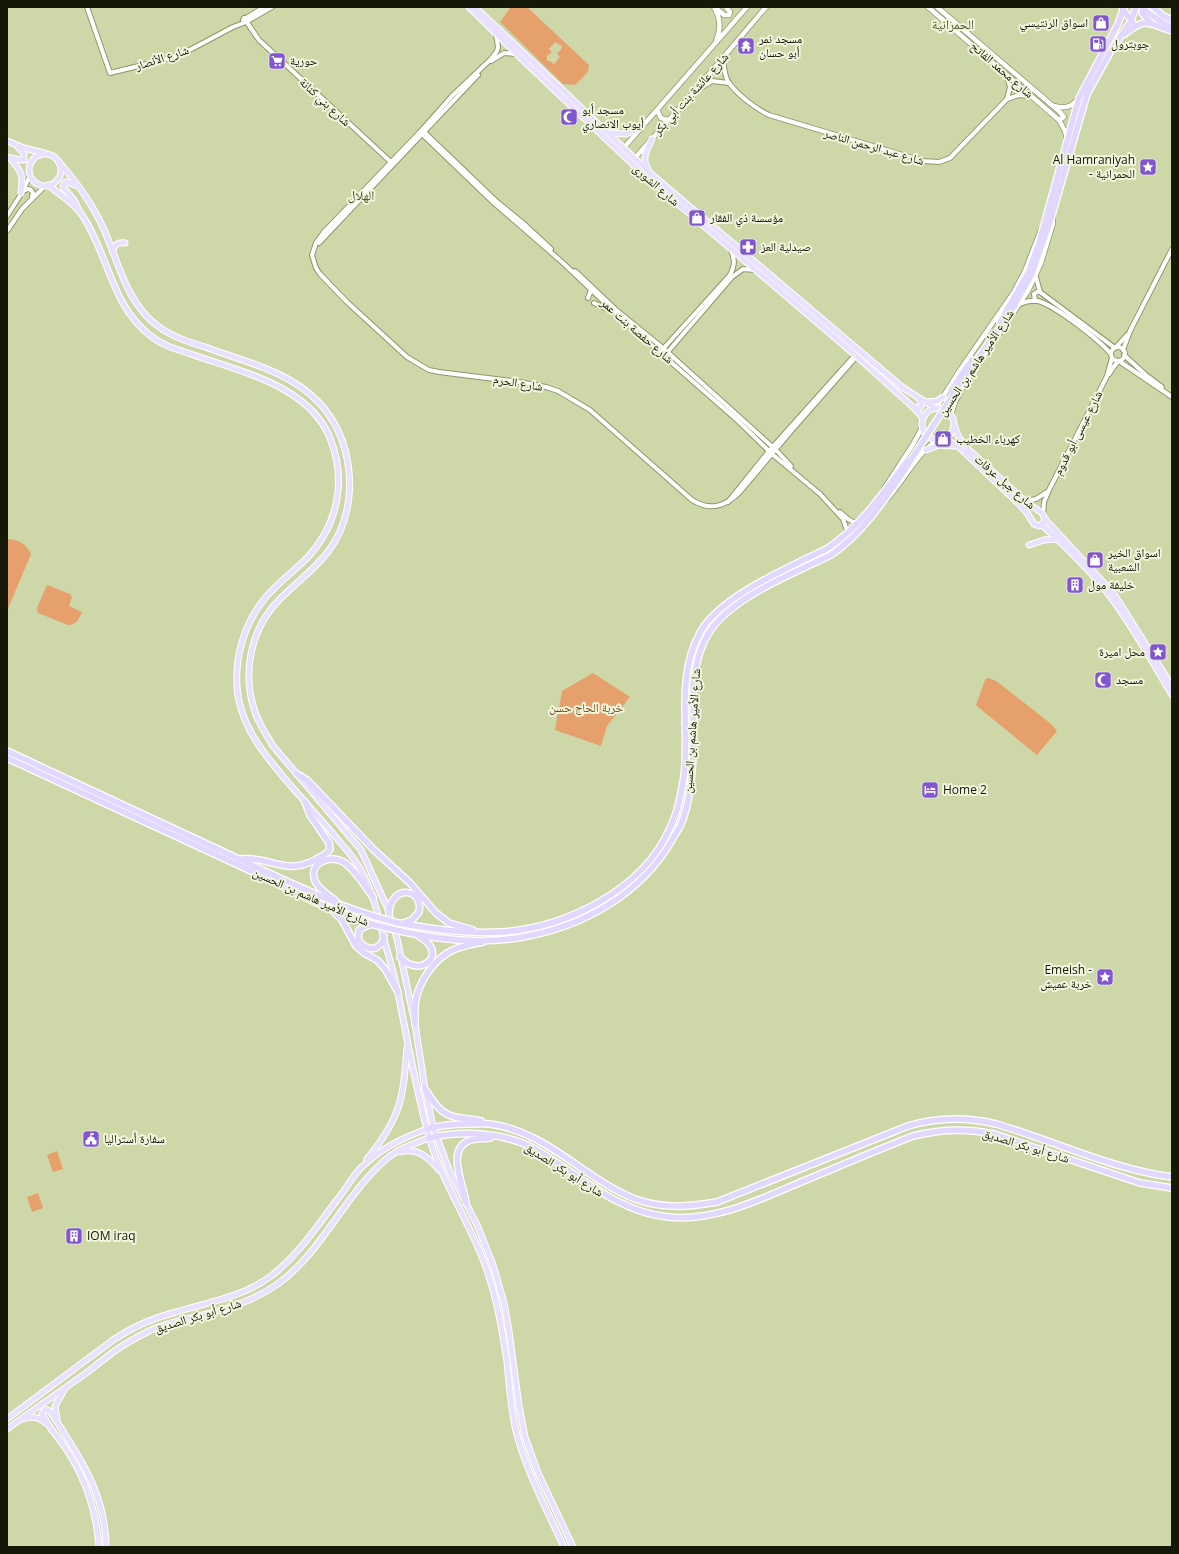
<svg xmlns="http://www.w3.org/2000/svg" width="1179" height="1554" font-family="'Open Sans','Noto Naskh Arabic',sans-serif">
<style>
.green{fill:#e6a06b;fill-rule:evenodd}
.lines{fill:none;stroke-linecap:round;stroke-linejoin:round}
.tertiary-casing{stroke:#8f976a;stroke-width:6}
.secondary-casing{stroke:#8f976a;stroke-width:6}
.primary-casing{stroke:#fff;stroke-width:7}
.trunk-casing{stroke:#fff;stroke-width:8}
.tertiary{stroke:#fff;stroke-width:4}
.secondary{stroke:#fff;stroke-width:4.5}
.primary{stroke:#e9e1ff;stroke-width:5}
.trunk{stroke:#e2d7ff;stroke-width:5.5}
.trunk-bridge-casing{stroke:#fff;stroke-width:8;stroke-linecap:butt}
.trunk-bridge{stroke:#e2d7ff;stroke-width:5.5}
.labels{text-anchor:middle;stroke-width:4;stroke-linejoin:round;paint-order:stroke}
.poi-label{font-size:12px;fill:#151807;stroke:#f0f5dd;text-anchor:start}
.street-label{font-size:12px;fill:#151807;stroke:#f0f5dd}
.park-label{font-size:12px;fill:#7f4717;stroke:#f0f5dd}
.neighbourhood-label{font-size:13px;fill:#50572c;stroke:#f0f5dd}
</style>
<rect width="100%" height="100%" fill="#ced7a8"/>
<g class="green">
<path d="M 511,7 L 527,7 L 589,65 L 588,72 L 575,85 L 563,84 L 500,22 ZM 555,42 L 562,46 L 562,48 L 557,54 L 560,57 L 553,65 L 552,62 L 547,60 L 547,56 L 552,52 L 549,49 Z"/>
<path d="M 7,539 C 18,539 26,544 31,554 L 7,611 Z"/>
<path d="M 47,585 L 70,594 L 72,597 L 69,606 L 82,612 C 79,619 76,625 68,625 L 38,613 L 37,608 Z"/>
<polygon points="593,673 630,697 607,726 601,746 555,730 562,691"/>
<polygon points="988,678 996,681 1050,723 1057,731 1037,755 978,707 976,705 985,680"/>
<polygon points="57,1151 63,1169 53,1172 47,1155"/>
<polygon points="38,1193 43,1208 32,1212 27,1197"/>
</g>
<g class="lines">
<defs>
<g id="tertiary">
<polyline points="87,7 110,73 159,61 184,53 233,27 246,22 272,7"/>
<polyline points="244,18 259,40 393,164"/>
<polyline points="243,20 264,7"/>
<path d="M 496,34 L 498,47 L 497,51 L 491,59 L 452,96 L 420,132 L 324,232 L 316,243 L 312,255 L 316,268 L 320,274 L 347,302 L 407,357 L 429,370 L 439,372 L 519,382 L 546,387 L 558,391 L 590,410 L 692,500 C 710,511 724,507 739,493 L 792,430 L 857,356"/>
<path d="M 723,58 C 724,66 724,76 729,83 C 738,95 756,109 769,115 L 923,161 L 939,162 L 950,158 L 1007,99 L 1019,95 L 1030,96"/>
<polyline points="491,61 504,53 516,54"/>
<polyline points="1007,76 1010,87 1007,99"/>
<polyline points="696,91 712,81 729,83"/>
<polyline points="422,130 496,201 523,223 551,249"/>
<polyline points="420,132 494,203 562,262 632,328 737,420 772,454 820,494 843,519 848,533"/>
<polyline points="23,191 28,189 31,190 33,193 32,197"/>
<polyline points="7,216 23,191 30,175"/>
<polyline points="7,231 22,209 45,186"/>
<polyline points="319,243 478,75"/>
<polyline points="575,271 615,309 663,348 776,450 791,466"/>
<polyline points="1036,277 1040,292 1115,348"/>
<polyline points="588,298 591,290"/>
<polyline points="1035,301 1034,294 1037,292 1040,292"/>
<polyline points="594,303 613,312"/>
<path d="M 1020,304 C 1026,301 1032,300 1038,301 C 1056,306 1099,340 1111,354"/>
<polyline points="1116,347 1127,335"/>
<circle cx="1118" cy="354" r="7"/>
<path d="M 662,350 L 730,275 C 735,265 735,260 731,250"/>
<polyline points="1123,350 1130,331 1172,249"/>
<polyline points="666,354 732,277 743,269 755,270"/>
<polyline points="1124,355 1146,375 1162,387"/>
<polyline points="1119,361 1172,397"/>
<polyline points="1109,374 1118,361"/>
<polyline points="1025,501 1036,499 1047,492"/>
<polyline points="728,502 769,451 855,355"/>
<polyline points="840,512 848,519 857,524"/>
<polyline points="1043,515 1044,502 1049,490 1100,390 1107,376 1112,358"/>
</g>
<g id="secondary">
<path d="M 714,7 C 721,19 721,29 716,41"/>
<polyline points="928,7 1059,120 1065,131 1067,139"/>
<polyline points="937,7 1060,112 1064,117 1059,120"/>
<polyline points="717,9 724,15 729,15 730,12 726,7"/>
<path d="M 1054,106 C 1065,109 1071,107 1078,99"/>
<polyline points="657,110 661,118 668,120"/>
<polyline points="620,152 747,7"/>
<polyline points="633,160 693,93 766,7"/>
<polyline points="936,408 960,370 1014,292 1025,271 1041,230"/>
<polyline points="951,415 955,402 964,385 1028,291 1041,263 1053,223 1052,215"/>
<polyline points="884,489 912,446 922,428"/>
<path d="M 887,499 C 903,482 917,452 937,441"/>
</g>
<g id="primary">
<polyline points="469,7 527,64 642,173 853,353 913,407 923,418"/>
<polyline points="475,7 650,173 902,387 935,408"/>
<polyline points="608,133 626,134 642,126"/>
<polyline points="7,141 24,148 44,153"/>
<circle cx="45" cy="170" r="16"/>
<path d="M 10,158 C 21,171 24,175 21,193"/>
<polyline points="11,158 20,160 24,160 24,154 18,147"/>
<path d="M 59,162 C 73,178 90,201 100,221 C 118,257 124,302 159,327 C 173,337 189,342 205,347 C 260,367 319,378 342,440 C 355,477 352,521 327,553 C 313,571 294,584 278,601 C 250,630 242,674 255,712 C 259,724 266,735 273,746 L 361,850 L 387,907 L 397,939 L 415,1024 L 425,1089 L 433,1127 L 449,1170 L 478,1227 L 493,1265 L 504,1303 L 509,1331 L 519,1406 L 525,1437 L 538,1473 L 573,1547"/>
<path d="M 648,169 C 641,159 647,149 652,139"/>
<path d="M 48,185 C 60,195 76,204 84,218 C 109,257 112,307 151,336 C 162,345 175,349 188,353 C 237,371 308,384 330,438 C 347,480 338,525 307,558 C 294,571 278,583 266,597 C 243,624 233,662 238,696 C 244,732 268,759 291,786 C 307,804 323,822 339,841 C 348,851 357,862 363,874 C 374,895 379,920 385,943 C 390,961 396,980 399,998 C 408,1043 416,1089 428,1133 C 442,1186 476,1230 491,1283 C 499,1309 503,1335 507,1362 C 509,1384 511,1406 515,1427 C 525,1469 546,1508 564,1547"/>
<polyline points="75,185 67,182 65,182 63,187 74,200 78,208"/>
<path d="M 113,252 C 113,245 118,242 125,243"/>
<polyline points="926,402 937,401 943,397"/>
<polyline points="913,407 918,408 921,407 921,402 919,399"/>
<circle cx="938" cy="424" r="16"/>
<polyline points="944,440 955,444 961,449 1019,504 1027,513 1034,524 1039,526 1043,523 1045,519 1042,513 1025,501 968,449 959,438 954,425"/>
<polyline points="926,450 939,445 954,446"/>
<polyline points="1045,519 1114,594 1172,686"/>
<path d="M 1042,525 C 1066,547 1090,570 1110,596 C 1133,627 1152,661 1172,695"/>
<polyline points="1029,545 1044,540 1057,539"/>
<path d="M 400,1152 C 418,1147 429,1158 440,1171"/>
<path d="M 367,1159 C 377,1147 386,1134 393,1120 C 404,1098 405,1072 407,1047"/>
<path d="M 7,1419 L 113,1340 C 132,1327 153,1318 176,1312 C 209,1302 243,1297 271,1276 C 299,1255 319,1223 340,1196 C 348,1186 354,1173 364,1165 C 382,1148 404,1137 427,1129"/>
<path d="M 23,1419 C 31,1416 39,1417 46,1423"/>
<polyline points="57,1419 55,1406 64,1390"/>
<path d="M 7,1429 C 33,1410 60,1392 86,1373 C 92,1369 97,1364 103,1360 C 117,1348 133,1339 149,1331 C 167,1322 187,1319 207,1314 C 233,1307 257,1299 279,1283 C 324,1250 346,1191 390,1156 C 401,1147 416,1143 429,1138"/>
<path d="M 51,1429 C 79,1462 96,1503 99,1547"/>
<path d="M 52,1430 L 42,1414 L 45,1409 L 50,1411 C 78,1455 106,1493 106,1547"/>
</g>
<g id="trunk">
<polyline points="1143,7 1142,13 1152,24"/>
<polyline points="1153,7 1163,16 1172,20"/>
<polyline points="1123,9 1133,23"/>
<polyline points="1146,11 1163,23 1172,27"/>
<path d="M 1125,34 C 1146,16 1148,24 1172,31"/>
<polyline points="1000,322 1029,271 1039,243 1079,98 1118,24 1124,7"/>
<polyline points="962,374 972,360"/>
<polyline points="965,376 1009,315 1031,276 1050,222 1087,94 1112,49 1131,21 1136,7"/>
<polyline points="7,751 286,881 341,905 373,916"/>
<path d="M 7,758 L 264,877 C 299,896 337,913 375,925"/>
<polyline points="297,774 307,780 373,849 410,883 436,913 449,923 473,930"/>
<path d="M 241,859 C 270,856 284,876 315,860 C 321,856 327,855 330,849 L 329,843 L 310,815 L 305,802"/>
<path d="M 335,900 C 328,895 320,890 316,883 C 306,865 329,852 345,863 C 357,872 364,885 373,897"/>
<polyline points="333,911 342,920 356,946 364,953 377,960 385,969 398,992"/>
<path d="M 389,913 C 391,884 424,888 419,912 L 412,920 L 403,923"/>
<path d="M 398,923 C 432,929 466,934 501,932 C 566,928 643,890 670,828 C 678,812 681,794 684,776 C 690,728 675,676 701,631 C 722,595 791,567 828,548 C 857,529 878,500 899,472"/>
<path d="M 373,924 L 364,927 L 359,930 L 358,939 C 362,946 368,950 376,948 L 382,943 L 384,936"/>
<path d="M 400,931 C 439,940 483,944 523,937 C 584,926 641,894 672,840 C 675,834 679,829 681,824 C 697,786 693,724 693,683 C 696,664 700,644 712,628 C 737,595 794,573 831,555 C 861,534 882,504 902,474"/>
<path d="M 400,957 C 421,980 449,953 420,937"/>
<path d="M 415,1024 C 415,1016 414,1007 416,999 C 420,980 435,958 453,950 C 462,946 474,944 483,942"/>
<path d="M 425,1089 C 433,1101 440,1114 455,1117 C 463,1119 472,1119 481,1121"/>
<path d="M 427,1129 C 441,1125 455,1124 469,1124 C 476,1124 483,1123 490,1124 C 548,1132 584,1179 635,1199 C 662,1209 689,1207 717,1202 L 908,1126 C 938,1117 967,1117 996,1124 C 1055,1141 1111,1169 1172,1177"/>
<path d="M 429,1138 C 462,1130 504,1132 535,1149 C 579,1174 616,1212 668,1217 C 717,1222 762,1198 806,1180 C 842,1165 877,1150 913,1136 C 941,1129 966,1128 994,1134 L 1140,1183 L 1172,1188"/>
<path d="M 466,1203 C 464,1186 446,1151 468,1141 C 475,1138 483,1139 490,1138"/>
</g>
</defs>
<use href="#tertiary" class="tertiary-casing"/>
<use href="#secondary" class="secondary-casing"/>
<use href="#primary" class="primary-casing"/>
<use href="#trunk" class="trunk-casing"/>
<use href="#tertiary" class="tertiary"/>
<use href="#secondary" class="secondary"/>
<use href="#primary" class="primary"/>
<use href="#trunk" class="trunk"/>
<defs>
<g id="trunk-bridge">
<polyline points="951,391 962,374"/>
<polyline points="899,472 907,461"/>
<polyline points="902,474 965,376"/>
<polyline points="373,916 398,923"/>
<polyline points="375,925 400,931"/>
</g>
</defs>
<use href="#trunk-bridge" class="trunk-bridge-casing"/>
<use href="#trunk-bridge" class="trunk-bridge"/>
</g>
<defs>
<symbol id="shop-square" viewBox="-11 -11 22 22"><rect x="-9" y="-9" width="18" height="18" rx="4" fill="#8156cf" stroke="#f0f5dd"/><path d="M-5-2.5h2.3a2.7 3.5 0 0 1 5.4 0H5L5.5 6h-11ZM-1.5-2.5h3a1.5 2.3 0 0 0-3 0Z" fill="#fff"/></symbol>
<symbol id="fuel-square" viewBox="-11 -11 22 22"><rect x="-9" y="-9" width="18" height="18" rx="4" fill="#8156cf" stroke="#f0f5dd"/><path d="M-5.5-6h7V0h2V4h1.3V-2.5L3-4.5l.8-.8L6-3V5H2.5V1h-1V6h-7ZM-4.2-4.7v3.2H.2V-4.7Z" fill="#fff"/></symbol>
<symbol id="temple-square" viewBox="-11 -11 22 22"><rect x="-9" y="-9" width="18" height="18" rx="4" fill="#8156cf" stroke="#f0f5dd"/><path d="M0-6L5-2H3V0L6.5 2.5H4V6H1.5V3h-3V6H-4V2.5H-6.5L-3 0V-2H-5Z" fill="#fff"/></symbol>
<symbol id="supermarket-square" viewBox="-11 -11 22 22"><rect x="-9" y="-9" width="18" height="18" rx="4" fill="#8156cf" stroke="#f0f5dd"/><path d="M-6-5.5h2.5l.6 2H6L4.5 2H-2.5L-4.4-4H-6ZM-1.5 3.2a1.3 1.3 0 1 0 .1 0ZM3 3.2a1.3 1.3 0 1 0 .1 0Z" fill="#fff"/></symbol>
<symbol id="mosque-square" viewBox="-11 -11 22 22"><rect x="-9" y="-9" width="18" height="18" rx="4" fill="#8156cf" stroke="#f0f5dd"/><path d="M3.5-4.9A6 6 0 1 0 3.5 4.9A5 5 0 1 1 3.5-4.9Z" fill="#fff"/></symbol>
<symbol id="sight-square" viewBox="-11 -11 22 22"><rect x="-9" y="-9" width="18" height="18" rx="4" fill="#8156cf" stroke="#f0f5dd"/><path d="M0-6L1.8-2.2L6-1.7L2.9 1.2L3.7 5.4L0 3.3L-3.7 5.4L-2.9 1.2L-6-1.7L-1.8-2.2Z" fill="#fff"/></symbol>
<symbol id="pharmacy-square" viewBox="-11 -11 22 22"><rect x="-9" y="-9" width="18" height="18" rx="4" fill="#8156cf" stroke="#f0f5dd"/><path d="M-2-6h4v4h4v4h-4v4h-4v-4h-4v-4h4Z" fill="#fff"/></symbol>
<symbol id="building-square" viewBox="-11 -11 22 22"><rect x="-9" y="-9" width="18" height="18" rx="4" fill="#8156cf" stroke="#f0f5dd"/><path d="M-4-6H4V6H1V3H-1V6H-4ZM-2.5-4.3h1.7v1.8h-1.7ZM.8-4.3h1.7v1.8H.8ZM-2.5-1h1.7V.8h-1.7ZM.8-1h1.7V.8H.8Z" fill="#fff"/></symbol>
<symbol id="hotel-square" viewBox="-11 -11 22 22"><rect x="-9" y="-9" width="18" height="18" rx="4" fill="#8156cf" stroke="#f0f5dd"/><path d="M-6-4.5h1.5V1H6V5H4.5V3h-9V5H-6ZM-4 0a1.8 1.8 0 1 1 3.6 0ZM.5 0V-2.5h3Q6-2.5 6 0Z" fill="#fff"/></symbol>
<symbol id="civic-square" viewBox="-11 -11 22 22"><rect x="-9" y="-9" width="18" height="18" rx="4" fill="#8156cf" stroke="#f0f5dd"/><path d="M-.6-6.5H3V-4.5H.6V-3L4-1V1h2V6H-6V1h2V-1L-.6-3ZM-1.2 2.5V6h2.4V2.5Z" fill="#fff"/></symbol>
</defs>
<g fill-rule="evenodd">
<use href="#shop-square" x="1091" y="13" width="20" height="20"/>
<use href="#fuel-square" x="1088" y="34" width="20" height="20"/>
<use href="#temple-square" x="736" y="36" width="20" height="20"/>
<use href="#supermarket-square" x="267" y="51" width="20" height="20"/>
<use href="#mosque-square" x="559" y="107" width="20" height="20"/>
<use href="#sight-square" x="1138" y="157" width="20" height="20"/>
<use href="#shop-square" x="687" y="208" width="20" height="20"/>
<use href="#pharmacy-square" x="738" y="237" width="20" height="20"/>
<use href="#shop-square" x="933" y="429" width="20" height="20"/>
<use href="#shop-square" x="1085" y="550" width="20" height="20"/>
<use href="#building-square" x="1065" y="575" width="20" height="20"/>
<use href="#sight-square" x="1148" y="642" width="20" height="20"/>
<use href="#mosque-square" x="1093" y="670" width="20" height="20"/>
<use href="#hotel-square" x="920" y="780" width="20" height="20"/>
<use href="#sight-square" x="1095" y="967" width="20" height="20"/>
<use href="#civic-square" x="81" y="1129" width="20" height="20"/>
<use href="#building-square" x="64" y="1226" width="20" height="20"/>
</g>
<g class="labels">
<g class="poi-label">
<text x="1088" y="27" text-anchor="end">اسواق الرنتيسي</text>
<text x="759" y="43">مسجد نمر<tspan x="759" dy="14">أبو حسان</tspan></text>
<text x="1111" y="48">جوبترول</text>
<text x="290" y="65">حورية</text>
<text x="582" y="114">مسجد أبو<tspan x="582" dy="14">أيوب الانصاري</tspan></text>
<text x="1135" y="164" text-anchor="end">Al Hamraniyah<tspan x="1135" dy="14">- الحمرانية</tspan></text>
<text x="710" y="222">مؤسسة ذي الفقار</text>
<text x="761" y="251">صيدلية العز</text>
<text x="956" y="443">كهرباء الخطيب</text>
<text x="1108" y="557">اسواق الخير<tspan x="1108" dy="14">الشعبية</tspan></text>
<text x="1088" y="589">خليفة مول</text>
<text x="1145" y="656" text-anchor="end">محل اميرة</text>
<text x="1116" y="684">مسجد</text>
<text x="943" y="794">Home 2</text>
<text x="1092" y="974" text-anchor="end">Emeish -<tspan x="1092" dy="14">خربة عميش</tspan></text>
<text x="104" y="1143">سفارة أستراليا</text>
<text x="87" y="1240">IOM iraq</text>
</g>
<g class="street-label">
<text transform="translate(162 58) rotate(-18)" y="4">شارع الأنصار</text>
<text transform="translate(1002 70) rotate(41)" y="4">شارع محمد الفاتح</text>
<text transform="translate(691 94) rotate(-48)" y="4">شارع عائشة بنت أبي بكر</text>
<text transform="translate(325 102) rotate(43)" y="4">شارع بني كنانة</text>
<text transform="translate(874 147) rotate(16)" y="4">شارع عبد الرحمن الناصر</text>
<text transform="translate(656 185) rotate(41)" y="4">شارع الشورى</text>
<text transform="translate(637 331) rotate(41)" y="4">شارع حفصة بنت عمر</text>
<text transform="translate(976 363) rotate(-56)" y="4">شارع الأمير هاشم بن الحسين</text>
<text transform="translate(518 383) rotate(9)" y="4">شارع الحرم</text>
<text transform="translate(1078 433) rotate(-63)" y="4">شارع عيسى أبو قدوم</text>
<text transform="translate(1005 482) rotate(41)" y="4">شارع جبل عرفات</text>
<text transform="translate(692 731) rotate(-86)" y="4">شارع الأمير هاشم بن الحسين</text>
<text transform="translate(311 897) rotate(24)" y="4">شارع الأمير هاشم بن الحسين</text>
<text transform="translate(1026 1146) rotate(17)" y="4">شارع أبو بكر الصديق</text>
<text transform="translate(564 1170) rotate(32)" y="4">شارع أبو بكر الصديق</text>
<text transform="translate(198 1316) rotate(-17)" y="4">شارع أبو بكر الصديق</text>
</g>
<g class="park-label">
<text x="586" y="712">خربة الحاج حسن</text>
</g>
<g class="neighbourhood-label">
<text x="953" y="29">الحمرانية</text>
<text x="361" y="200">الهلال</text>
</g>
</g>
<rect width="1179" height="1554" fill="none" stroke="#151807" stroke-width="16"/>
</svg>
